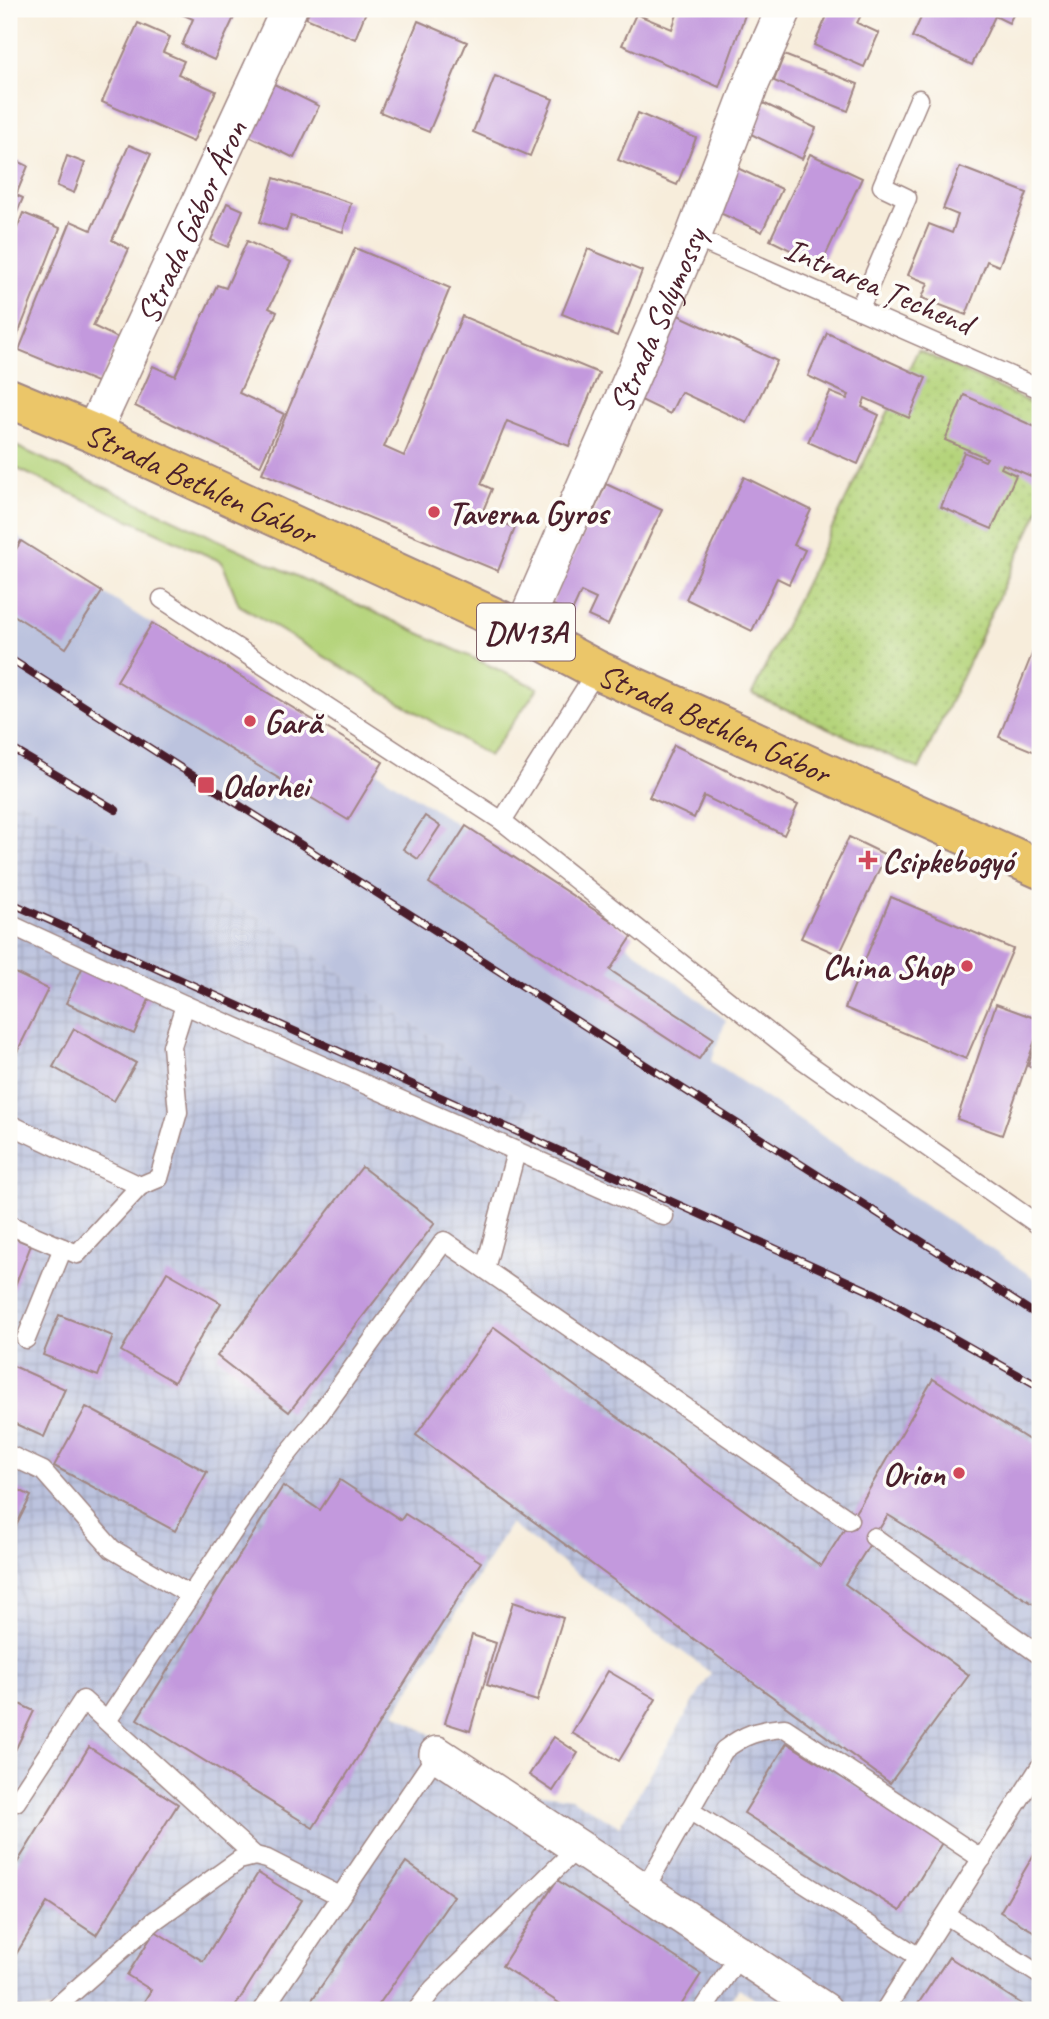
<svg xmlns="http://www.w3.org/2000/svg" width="1049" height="2019" font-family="Caveat,sans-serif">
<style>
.industrial{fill:url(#industrial-grid);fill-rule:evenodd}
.railway{fill:#bcc3de}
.grass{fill:url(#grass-dots);stroke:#807a53;stroke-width:2}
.park{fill:#b5d47b;stroke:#807a53;stroke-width:2}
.building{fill:#c399dd}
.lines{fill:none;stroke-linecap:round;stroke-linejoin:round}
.lane-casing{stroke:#a08683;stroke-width:21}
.street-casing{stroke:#a08683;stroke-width:38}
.primary-casing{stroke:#a08683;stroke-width:42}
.lane{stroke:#fff;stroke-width:18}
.street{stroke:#fff;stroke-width:35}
.primary{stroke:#ebc669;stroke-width:38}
.rail-casing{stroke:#4a1f2b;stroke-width:8}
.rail{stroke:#fdfcf7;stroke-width:5;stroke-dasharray:16;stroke-linecap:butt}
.poi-dot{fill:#d1495b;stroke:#fdfcf7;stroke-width:2.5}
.labels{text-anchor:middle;stroke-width:7;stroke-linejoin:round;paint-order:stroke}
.shield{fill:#fdfcf7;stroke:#806168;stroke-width:2}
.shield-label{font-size:32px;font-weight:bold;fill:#4a1f2b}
.street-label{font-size:33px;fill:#4a1f2b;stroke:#fdfcf7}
.poi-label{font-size:33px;font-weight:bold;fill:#4a1f2b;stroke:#fdfcf7;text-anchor:start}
</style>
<defs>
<pattern id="industrial-grid" width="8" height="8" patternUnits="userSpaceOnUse" patternTransform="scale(1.75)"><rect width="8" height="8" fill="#bcc3de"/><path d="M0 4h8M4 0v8" fill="none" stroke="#a3a7bf"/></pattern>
<pattern id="grass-dots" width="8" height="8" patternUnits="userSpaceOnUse" patternTransform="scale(1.75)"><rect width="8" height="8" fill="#b5d47b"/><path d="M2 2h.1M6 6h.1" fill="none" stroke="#9db66a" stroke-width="1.8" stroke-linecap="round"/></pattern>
</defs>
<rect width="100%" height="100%" fill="#fdfcf7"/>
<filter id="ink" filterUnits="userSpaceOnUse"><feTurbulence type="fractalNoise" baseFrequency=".0143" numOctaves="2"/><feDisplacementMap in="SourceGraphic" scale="14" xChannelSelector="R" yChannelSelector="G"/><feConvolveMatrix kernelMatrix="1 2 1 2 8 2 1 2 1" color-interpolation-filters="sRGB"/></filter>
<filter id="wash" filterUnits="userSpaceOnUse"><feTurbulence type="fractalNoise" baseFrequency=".00686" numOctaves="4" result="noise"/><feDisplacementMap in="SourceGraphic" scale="28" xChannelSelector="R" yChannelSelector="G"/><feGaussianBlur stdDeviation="1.57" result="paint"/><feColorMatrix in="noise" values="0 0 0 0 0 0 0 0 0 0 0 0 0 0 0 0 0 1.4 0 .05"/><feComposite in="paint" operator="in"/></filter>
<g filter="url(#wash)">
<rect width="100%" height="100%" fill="#f7eddb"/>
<path class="industrial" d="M 9,795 L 265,920 L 510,1091 L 679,1195 L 674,1215 L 1040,1414 L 1040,2010 L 771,2010 L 739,1988 L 724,2010 L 9,2010 ZM 510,1524 L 711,1673 L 619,1826 L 571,1798 L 523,1791 L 395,1713 Z"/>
<polygon class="railway" points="9,531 533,874 726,1020 711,1061 1040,1282 1040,1414 673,1215 678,1195 510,1091 265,920 9,795"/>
<polygon class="grass" points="918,350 1040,407 1040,508 919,769 752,694"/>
<polygon class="park" points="9,443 538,688 489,756 239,605 222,562 9,465"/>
<g id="blocks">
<g class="building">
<polygon points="170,9 238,9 214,60 182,45 193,19"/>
<polygon points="310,9 367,9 355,39 306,18"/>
<polygon points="679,9 737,9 746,12 719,87 622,45 636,14 672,29"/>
<polygon points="830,9 864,9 857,23 879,33 864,67 814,45"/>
<polygon points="925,9 1016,9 1009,23 995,16 972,65 912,37"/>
<polygon points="418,21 467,42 429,132 380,112"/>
<polygon points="138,23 170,37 163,52 184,61 178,74 216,91 193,142 102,102"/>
<polygon points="784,55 858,84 848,111 774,81"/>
<polygon points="495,76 553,99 530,156 473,132"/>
<polygon points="274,84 319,106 294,158 249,136"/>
<polygon points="763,103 816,128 802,159 749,133"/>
<polygon points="638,113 696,138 677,185 618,160"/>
<polygon points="129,145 151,154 112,240 129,249 93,326 120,339 99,383 19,350 71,221 91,230"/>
<polygon points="810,154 862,178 821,265 770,240"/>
<polygon points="67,156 85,163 74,193 57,186"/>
<polygon points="9,157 28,166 16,195 23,198 9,231"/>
<polygon points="731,165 782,189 762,232 711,209"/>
<polygon points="960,167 1027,193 999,266 987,261 966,315 922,298 928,283 908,275 929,224 952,233 958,215 943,209"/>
<polygon points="274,178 351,203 343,232 291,216 286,231 260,222"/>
<polygon points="227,203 243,210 228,247 211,240"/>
<polygon points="23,213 60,228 13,347 9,346 9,249"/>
<polygon points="247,241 291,262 269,308 277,312 239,393 284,414 260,466 135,406 153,366 175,376 217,285 226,288"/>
<polygon points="355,248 450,288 384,447 404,456 462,316 599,373 569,446 507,421 481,484 492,489 482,513 515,528 498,571 262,473"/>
<polygon points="588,249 642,271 617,336 562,314"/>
<polygon points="676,314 777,361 747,423 681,392 670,414 637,398"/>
<polygon points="827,333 926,378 909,418 865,398 862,407 879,415 858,464 808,442 830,392 847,399 849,395 808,376"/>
<polygon points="964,395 1040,429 1040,480 1003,464 1001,468 1016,475 992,529 941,507 964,452 985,461 987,458 945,440"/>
<polygon points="744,477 811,510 794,545 805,550 789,584 777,578 752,631 686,599"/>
<polygon points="606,484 662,510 608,625 588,616 596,599 581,592 571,614 551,604"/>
<polygon points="21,541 102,592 66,648 9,612 9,561"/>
<polygon points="152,623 383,762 348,820 117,681"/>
<polygon points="1040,634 1040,754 999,737"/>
<polygon points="674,745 798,805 784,835 704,796 694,818 649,797"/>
<polygon points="425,816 440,826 418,859 403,849"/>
<polygon points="466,826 633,935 610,970 713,1038 699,1059 429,883"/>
<polygon points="849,837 886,855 839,955 801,938"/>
<polygon points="891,897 1013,949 966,1059 845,1008"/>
<polygon points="84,964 151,995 134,1034 66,1003"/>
<polygon points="9,970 48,989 17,1052 9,1047"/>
<polygon points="996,1004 1040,1020 1040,1026 1002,1135 957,1119"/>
<polygon points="74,1029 136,1063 114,1101 53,1067"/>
<polygon points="1040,1033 1040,1071 1028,1066"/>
<polygon points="362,1167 435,1223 289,1412 217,1356"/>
<polygon points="9,1236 31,1245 9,1301"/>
<polygon points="167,1272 221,1303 174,1382 121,1351"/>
<polygon points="59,1315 113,1336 98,1376 43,1355"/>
<polygon points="494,1327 821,1566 863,1500 933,1379 1040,1447 1040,1608 888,1515 845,1584 969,1675 890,1783 416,1435"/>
<polygon points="9,1364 65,1389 44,1437 9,1421"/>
<polygon points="86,1407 207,1472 175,1531 54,1466"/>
<polygon points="340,1480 401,1520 405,1514 481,1562 313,1828 137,1719 283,1486 320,1510"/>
<polygon points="9,1485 31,1496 11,1536 9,1535"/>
<polygon points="513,1602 563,1618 537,1701 487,1685"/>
<polygon points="472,1635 496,1643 470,1731 445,1723"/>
<polygon points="608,1671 656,1699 619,1761 572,1733"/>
<polygon points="9,1699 34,1711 9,1763"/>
<polygon points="554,1737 578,1753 553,1791 529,1775"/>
<polygon points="787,1743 943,1841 900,1911 744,1813"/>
<polygon points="89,1747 178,1804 96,1935 47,1903 9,1966 9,1876"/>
<polygon points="1040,1844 1040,1935 1000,1912"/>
<polygon points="406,1862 454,1896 375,2010 305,2010"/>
<polygon points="258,1873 302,1900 233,2010 151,2010 142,2005 151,1990 127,1975 155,1931 203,1961"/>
<polygon points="557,1880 701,1974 678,2010 570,2010 502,1966"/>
<polygon points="949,1957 1031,2010 914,2010"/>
</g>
</g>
</g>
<g filter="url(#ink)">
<use href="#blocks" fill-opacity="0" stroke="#a08683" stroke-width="2"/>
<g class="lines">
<defs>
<g id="lane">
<polyline points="693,237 1040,389"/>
<polyline points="859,310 907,198 882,186 919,99"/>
<polyline points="162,599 502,821 803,1060 1040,1226"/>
<polyline points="502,821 597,670"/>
<polyline points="9,924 185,1005 664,1216"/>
<polyline points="9,1124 140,1186 159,1178 178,1112 172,1046 185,1005"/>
<polyline points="9,1225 77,1254 140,1186"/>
<polyline points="485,1269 516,1152"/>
<polyline points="26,1339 63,1248"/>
<polyline points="9,1455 43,1471 112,1549 190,1595"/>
<polyline points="874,1537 1040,1655"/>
<polyline points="107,1721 270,1476 316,1419 444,1241 849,1520"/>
<polyline points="9,1798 16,1802 83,1700 255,1856"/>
<polyline points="689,1810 919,1957"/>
<path d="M 644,1890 L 724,1750 C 745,1734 758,1730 785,1728 L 982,1859"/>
<polyline points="946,1915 1040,1975"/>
<polyline points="9,2003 20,2010"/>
<polyline points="53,2010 154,1921 239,1860 255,1856 267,1859 340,1896"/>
<polyline points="263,2010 437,1754"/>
<polyline points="417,2010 433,1989 578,1847"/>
<polyline points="703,2010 740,1954"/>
<polyline points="885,2010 1040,1767"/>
</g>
<g id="street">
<path id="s1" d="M 93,433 L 289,9"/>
<path id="s2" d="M 522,630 L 693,237 L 752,82 L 784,9"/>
<polyline points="437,1754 824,2010"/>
</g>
<g id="primary">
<path id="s3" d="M 9,398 L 93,433 L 522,630 L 597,670 L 1040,869"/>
</g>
</defs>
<use href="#lane" class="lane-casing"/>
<use href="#street" class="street-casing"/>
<use href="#primary" class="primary-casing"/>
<use href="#lane" class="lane"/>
<use href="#street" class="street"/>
<use href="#primary" class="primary"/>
<defs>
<g id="rail">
<polyline points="9,658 1040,1317"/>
<polyline points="9,747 116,810"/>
<polyline points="9,902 876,1294 1040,1387"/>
</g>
</defs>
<use href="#rail" class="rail-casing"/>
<use href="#rail" class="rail"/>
</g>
</g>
<g class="poi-dot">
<circle cx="434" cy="512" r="7"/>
<circle cx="250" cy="721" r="7"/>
<rect x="197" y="776" width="18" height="18" rx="3.5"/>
<path d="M864.5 849.5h7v7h7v7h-7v7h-7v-7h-7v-7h7z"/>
<circle cx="967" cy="966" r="7"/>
<circle cx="959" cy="1473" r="7"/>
</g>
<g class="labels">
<rect class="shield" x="477" y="603.5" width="98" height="57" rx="5"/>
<g class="shield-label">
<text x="526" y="643">DN13A</text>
</g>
<g class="street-label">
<text dy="12" stroke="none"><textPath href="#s1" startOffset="233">Strada Gábor Áron</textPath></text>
<text transform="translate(879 285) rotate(23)" y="12">Intrarea Țechend</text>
<text dy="12" stroke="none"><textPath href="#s2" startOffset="338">Strada Solymossy</textPath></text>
<text dy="12" stroke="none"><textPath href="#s3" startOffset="210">Strada Bethlen Gábor</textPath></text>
<text dy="12" stroke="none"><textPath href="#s3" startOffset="777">Strada Bethlen Gábor</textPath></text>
</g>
<g class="poi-label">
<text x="448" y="524">Taverna Gyros</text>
<text x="264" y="733">Gară</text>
<text x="222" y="797">Odorhei</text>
<text x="882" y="872">Csipkebogyó</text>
<text x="953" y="978" text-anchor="end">China Shop</text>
<text x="945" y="1485" text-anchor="end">Orion</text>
</g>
</g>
<rect width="1049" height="2019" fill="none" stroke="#fdfcf7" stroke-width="35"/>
</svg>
